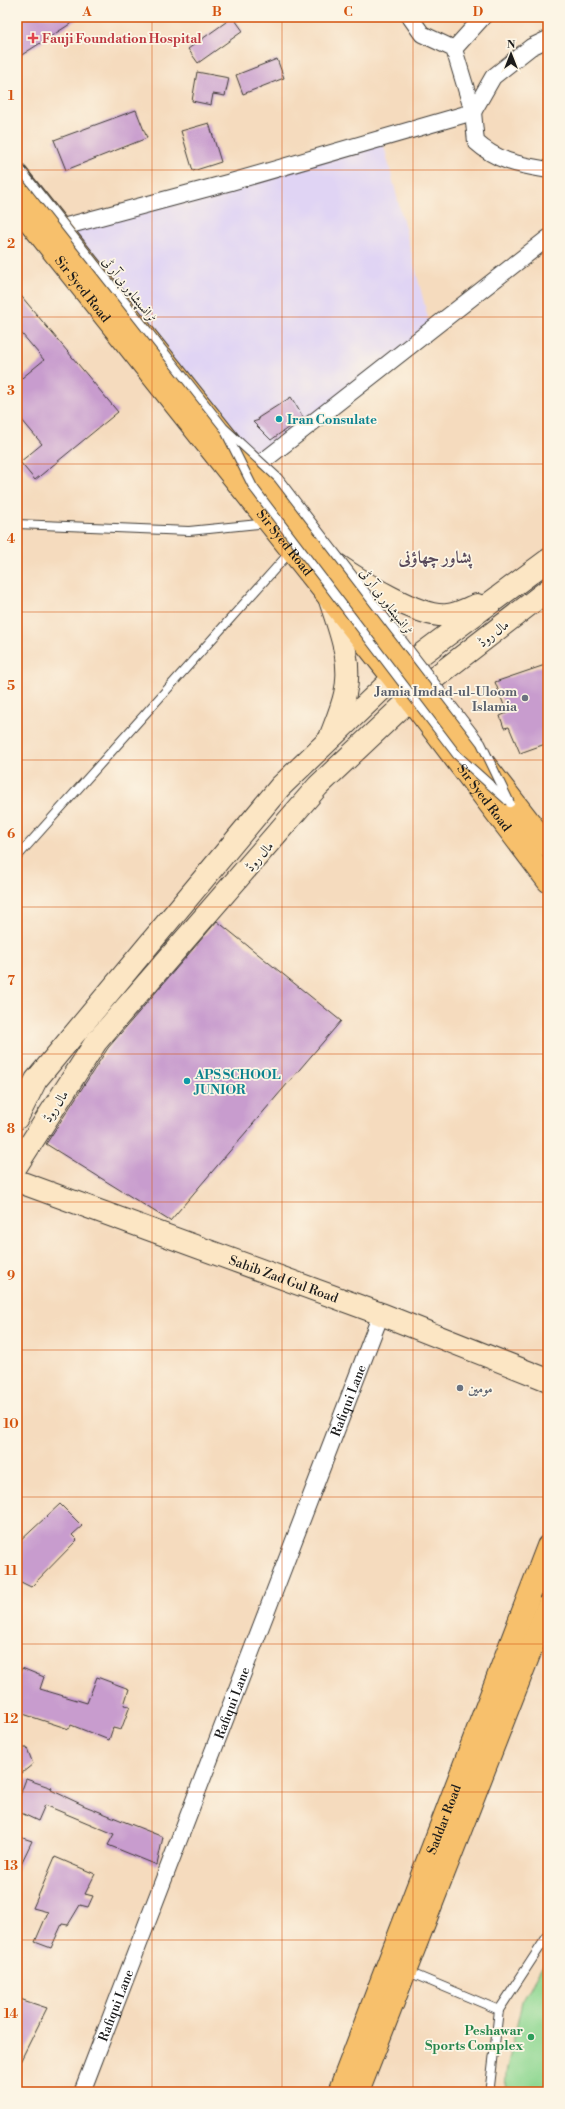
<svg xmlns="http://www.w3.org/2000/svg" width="565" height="2109" font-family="'Libre Bodoni',Amiri,serif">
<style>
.built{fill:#e0d4f4}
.green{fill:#90d893;stroke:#567a58}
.building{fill:#c89cce}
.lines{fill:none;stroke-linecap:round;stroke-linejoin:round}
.lane-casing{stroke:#3d3934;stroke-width:10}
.street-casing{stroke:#3d3934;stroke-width:18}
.secondary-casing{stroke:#3d3934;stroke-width:24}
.primary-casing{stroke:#3d3934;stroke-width:24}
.lane{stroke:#fff;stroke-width:8}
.street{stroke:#fff;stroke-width:16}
.secondary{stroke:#fce6c4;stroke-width:22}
.primary{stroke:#f7c06c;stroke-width:22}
.lane-bridge-casing{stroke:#3d3934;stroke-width:10;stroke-linecap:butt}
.lane-bridge{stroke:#fff;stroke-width:8}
.grid{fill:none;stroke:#d4530e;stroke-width:1;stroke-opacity:0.55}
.health-dot{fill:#e0444e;stroke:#fcf5e5;stroke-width:1.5}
.culture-dot{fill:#0f9aa8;stroke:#fcf5e5;stroke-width:1.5}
.worship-dot{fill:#6b7280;stroke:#fcf5e5;stroke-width:1.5}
.leisure-dot{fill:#2e9e5b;stroke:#fcf5e5;stroke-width:1.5}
.labels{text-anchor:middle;stroke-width:3.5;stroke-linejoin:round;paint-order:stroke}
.health-label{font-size:13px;font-weight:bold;fill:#be3a42;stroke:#fcf5e5;text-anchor:start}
.street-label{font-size:13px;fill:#1c1c1c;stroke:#fcf5e5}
.culture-label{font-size:13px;font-weight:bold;fill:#0d838f;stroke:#fcf5e5;text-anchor:start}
.worship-label{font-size:13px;font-weight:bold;fill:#5b616d;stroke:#fcf5e5;text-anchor:end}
.leisure-label{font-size:13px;font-weight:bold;fill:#27864d;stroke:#fcf5e5;text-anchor:end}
.district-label{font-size:17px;font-weight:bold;fill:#58495a;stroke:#fcf5e5}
.neatline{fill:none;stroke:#d4530e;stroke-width:1.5}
.grid-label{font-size:13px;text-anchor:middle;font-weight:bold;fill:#d4530e}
</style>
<rect width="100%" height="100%" fill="#fcf5e5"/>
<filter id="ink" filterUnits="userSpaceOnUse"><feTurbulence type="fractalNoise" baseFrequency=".025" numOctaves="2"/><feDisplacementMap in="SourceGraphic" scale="8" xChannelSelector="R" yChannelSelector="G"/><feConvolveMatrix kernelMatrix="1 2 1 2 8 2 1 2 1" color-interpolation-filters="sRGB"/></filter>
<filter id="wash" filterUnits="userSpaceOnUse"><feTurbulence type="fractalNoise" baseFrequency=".012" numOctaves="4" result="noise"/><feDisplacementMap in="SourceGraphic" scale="16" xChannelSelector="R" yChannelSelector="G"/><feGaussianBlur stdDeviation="0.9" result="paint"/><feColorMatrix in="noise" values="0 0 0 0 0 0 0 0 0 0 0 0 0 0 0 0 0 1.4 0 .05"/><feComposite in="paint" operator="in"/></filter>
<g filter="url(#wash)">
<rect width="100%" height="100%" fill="#f5dbbe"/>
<polygon class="built" points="383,142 431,330 252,470 59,228"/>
<polygon class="green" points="548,1956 548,2092 505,2092 506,2073 522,2002"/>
<g id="blocks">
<g class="building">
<polygon points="17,17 81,17 17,58"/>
<polygon points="233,17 243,31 198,63 188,49"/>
<polygon points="277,59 284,78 243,94 236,75"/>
<polygon points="197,72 229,78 225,96 213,94 211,105 192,101"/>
<polygon points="136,110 147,138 66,170 54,140"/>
<polygon points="209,123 221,162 193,171 181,131"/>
<polygon points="17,291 118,412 35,480 20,462 42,444 17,414 17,382 44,360 17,328"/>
<polygon points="291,397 303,417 271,440 253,422 259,420 258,418"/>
<polygon points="548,664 548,743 520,753 509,727 504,728 500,716 507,713 495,682"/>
<polygon points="217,921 341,1021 170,1221 46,1144 108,1048"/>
<polygon points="60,1504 82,1526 72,1535 77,1540 31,1587 17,1580 17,1544"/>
<polygon points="22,1668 44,1677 40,1689 87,1703 97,1677 129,1689 124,1705 130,1706 121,1730 113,1728 109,1740 71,1725 69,1729 17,1712 17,1678"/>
<polygon points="17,1748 27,1748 33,1764 17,1777"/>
<polygon points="26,1779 52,1788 51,1790 85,1806 163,1837 157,1865 108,1845 114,1834 45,1805 38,1821 17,1811 17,1803"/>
<polygon points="17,1836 32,1841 17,1872"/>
<polygon points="55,1857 95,1874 85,1894 93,1896 88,1907 80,1905 68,1925 62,1924 51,1948 35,1942 48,1912 33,1908"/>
<polygon points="17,1998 47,2008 17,2068"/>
</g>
</g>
</g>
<g filter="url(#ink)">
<use href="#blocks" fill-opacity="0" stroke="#3d3934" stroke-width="1"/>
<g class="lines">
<defs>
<g id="lane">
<polyline points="17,524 189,531 268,523"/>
<polyline points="17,857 291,551"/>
<polyline points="406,1971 499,2010 548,1935"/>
<polyline points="491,2092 490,2086 499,2010"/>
</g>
<g id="street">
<path d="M 410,17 L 422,34 L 454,49 L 473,112 L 476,142 C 498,162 520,165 548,170"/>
<polyline points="454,49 483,17"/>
<polyline points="59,228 231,182 473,112 493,77 531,47 548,39"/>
<polyline points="252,470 548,238"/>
<path id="s1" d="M 82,2092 L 381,1314"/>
</g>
<g id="secondary">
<path d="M 336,564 C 359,580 420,619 448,615 C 458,614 468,608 477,605"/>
<path d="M 329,597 C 339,629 353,660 345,694 C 342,708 336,722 331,735"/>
<polyline points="17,1118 36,1080 280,787 407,665 548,560"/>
<polyline points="17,1165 96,1042 318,786 424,686 548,590"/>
<path id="s2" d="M 17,1181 L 381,1314 L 548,1380"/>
</g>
<g id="primary">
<polyline points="17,175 424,686 548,846"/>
<path id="s3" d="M 17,206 L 410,699 L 548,881"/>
<path id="s4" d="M 339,2092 L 548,1546"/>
<polyline points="358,2092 548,1606"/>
</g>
</defs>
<use href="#lane" class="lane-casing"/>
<use href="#street" class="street-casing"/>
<use href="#secondary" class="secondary-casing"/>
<use href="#primary" class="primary-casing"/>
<use href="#lane" class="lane"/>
<use href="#street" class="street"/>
<use href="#secondary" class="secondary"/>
<use href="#primary" class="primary"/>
<defs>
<g id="lane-bridge">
<polyline points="17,165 224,428 278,478 481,743 510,803"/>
<polyline points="226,433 253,487 457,755 507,800"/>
</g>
</defs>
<use href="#lane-bridge" class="lane-bridge-casing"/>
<use href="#lane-bridge" class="lane-bridge"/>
</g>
</g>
<path class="grid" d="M 152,17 L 152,2092M 282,17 L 282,2092M 413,17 L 413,2092M 17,170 L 548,170M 17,317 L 548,317M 17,464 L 548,464M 17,612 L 548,612M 17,760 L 548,760M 17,907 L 548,907M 17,1054 L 548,1054M 17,1202 L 548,1202M 17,1350 L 548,1350M 17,1497 L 548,1497M 17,1644 L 548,1644M 17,1792 L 548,1792M 17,1940 L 548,1940"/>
<path class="health-dot" d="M31 32h4v4h4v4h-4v4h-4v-4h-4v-4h4z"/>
<g class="culture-dot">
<circle cx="279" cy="419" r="4"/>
<circle cx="187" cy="1081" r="4"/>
</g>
<g class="worship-dot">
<circle cx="525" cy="698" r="4"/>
<circle cx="460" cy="1388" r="4"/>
</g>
<circle class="leisure-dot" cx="531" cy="2037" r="4"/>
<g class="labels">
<g class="health-label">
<text x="42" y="43">Fauji Foundation Hospital</text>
</g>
<g class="street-label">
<text dy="5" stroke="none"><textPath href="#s3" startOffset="106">Sir Syed Road</textPath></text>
<text transform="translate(130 289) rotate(52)" y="5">ٹرانسپشاور بی آر ٹی</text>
<text dy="5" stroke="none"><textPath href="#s3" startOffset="430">Sir Syed Road</textPath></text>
<text transform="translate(387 601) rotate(53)" y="5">ٹرانسپشاور بی آر ٹی</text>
<text transform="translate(493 633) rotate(-38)" y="5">مال روڈ</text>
<text dy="5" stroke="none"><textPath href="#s3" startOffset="754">Sir Syed Road</textPath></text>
<text transform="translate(259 856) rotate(-49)" y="5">مال روڈ</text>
<text transform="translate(55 1106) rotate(-57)" y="5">مال روڈ</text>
<text dy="5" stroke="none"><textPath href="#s2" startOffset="284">Sahib Zad Gul Road</textPath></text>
<text dy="5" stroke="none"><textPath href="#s1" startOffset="741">Rafiqui Lane</textPath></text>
<text dy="5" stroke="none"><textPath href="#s1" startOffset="417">Rafiqui Lane</textPath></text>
<text dy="5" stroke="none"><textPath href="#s4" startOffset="292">Saddar Road</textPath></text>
<text dy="5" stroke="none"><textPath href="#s1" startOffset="93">Rafiqui Lane</textPath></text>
</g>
<g class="culture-label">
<text x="287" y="424">Iran Consulate</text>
<text x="195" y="1079">APS SCHOOL<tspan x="195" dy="15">JUNIOR</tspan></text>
</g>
<g class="worship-label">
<text x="517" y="696">Jamia Imdad-ul-Uloom<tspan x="517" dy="15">Islamia</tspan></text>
<text x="468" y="1393" text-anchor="start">مومین</text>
</g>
<g class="leisure-label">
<text x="523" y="2035">Peshawar<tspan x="523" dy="15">Sports Complex</tspan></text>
</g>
<g class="district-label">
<text x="435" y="563">پشاور چھاؤنی</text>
</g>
</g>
<rect width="565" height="2109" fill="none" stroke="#fcf5e5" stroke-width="44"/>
<g transform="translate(511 54)" stroke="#fcf5e5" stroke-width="3" paint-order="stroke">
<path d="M0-3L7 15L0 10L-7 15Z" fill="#1c1c1c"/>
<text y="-6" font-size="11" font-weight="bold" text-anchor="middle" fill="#1c1c1c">N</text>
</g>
<rect x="22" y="22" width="521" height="2065" class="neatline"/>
<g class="grid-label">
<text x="87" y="16">A</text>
<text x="217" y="16">B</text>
<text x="348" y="16">C</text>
<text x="478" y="16">D</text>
<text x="11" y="100">1</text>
<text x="11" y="248">2</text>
<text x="11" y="395">3</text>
<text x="11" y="543">4</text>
<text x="11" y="690">5</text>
<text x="11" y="838">6</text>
<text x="11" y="985">7</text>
<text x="11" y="1133">8</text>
<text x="11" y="1280">9</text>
<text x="11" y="1428">10</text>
<text x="11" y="1575">11</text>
<text x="11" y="1723">12</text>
<text x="11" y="1870">13</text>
<text x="11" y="2018">14</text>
</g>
</svg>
